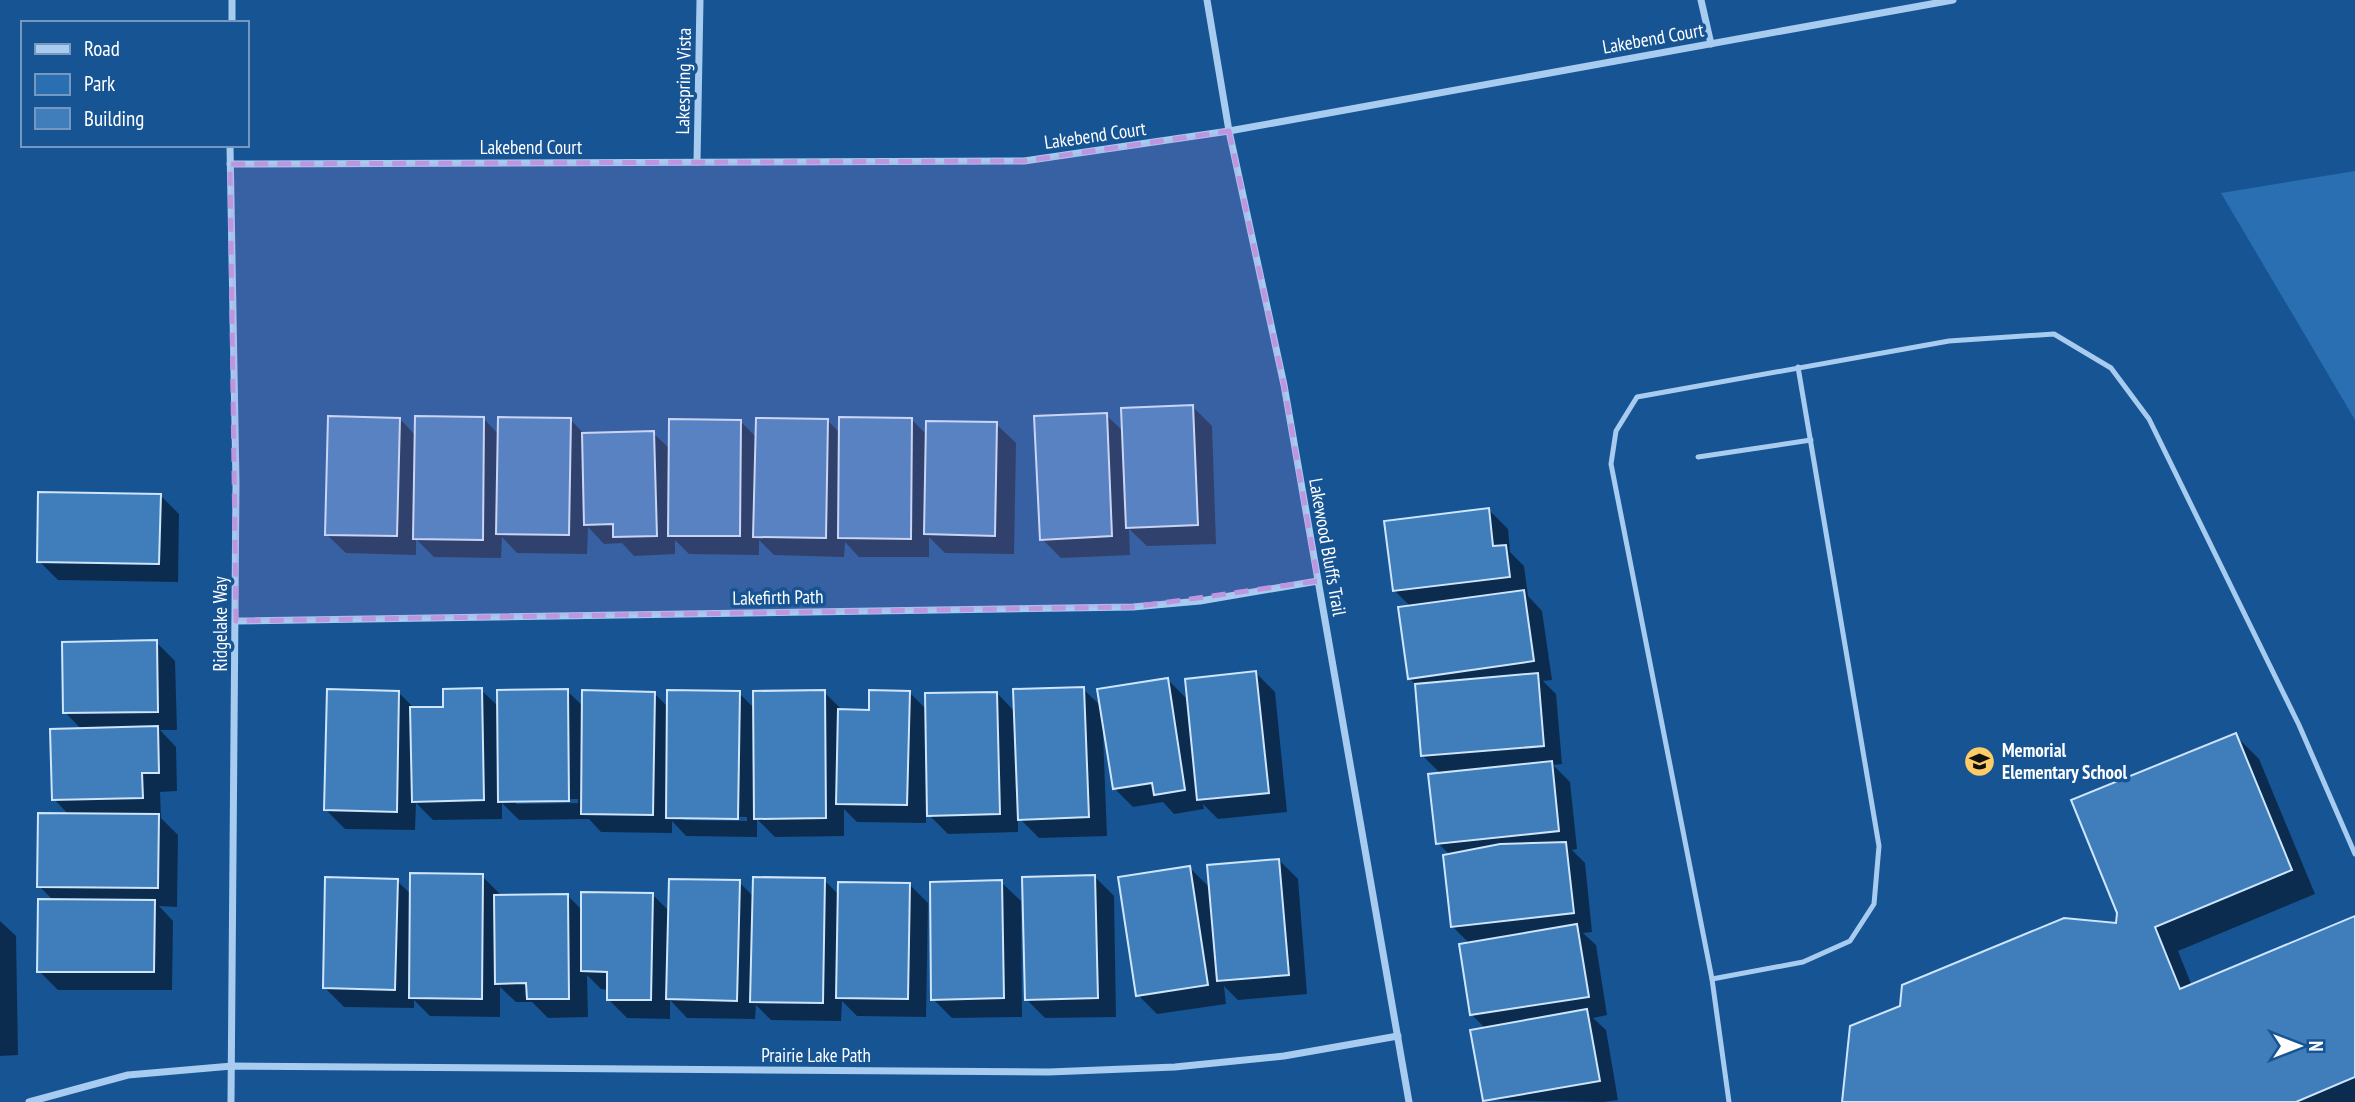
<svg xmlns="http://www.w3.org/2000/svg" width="2355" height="1102" font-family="'PT Sans Narrow',sans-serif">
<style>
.green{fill:#2a6fb2}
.shadow{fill:#0007;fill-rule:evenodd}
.building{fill:#407ebb;stroke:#cee5fb;stroke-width:2}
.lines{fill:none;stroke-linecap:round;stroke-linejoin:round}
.service{stroke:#a7ccf0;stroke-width:5}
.minor{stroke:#a7ccf0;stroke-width:7}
.marked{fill:#bd96df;fill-opacity:0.2;stroke:#bd96df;stroke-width:5;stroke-dasharray:14 9;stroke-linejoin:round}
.labels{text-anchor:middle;stroke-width:7;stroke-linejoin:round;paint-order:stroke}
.street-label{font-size:19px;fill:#fff;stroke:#175494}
.poi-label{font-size:19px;font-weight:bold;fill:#fff;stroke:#175494;text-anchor:start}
</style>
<rect width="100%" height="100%" fill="#175494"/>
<polygon class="green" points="2355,171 2355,420 2221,193"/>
<g class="shadow">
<polygon points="1193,407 1212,426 1216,544 1147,546 1129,529 1130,555 1061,558 1042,539 1106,415 1124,432"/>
<polygon points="400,419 416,436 484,419 499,435 570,419 585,435 653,433 671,450 741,422 757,438 828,421 841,434 911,419 928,436 996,424 1016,443 1014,554 945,553 929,537 929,557 859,557 845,542 844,557 774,555 759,540 759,555 689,554 675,540 675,554 634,556 622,543 604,544 588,527 587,554 517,553 502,537 501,558 434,557 416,539 416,555 346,553 326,534"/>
<polygon points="160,495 179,514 178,582 58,580 39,561"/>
<polygon points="1488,509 1508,529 1510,552 1524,566 1528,596 1542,611 1552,680 1543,681 1556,694 1562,764 1553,765 1570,782 1577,849 1572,850 1585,863 1592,932 1583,933 1596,945 1607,1015 1593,1018 1606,1030 1618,1100 1603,1102 1484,1100 1486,1029 1472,1015 1470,944 1452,926 1450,855 1438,843 1441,774 1422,755 1416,685 1409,678 1411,607 1394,590"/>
<polygon points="156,642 175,661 177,730 160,730 176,747 177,791 160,792 161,818 178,835 177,907 159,906 173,921 172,990 58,990 39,971 54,901 39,886 69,815 54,799 82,730 65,712"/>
<path d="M 1256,673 L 1275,692 L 1287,812 L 1218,819 L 1203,804 L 1204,809 L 1174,814 L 1163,802 L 1133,807 L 1114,788 L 1106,733 L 1103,733 L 1107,836 L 1039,838 L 1018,817 L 1018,832 L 948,834 L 926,812 L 926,823 L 857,822 L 844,809 L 844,836 L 775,837 L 757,819 L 757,837 L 686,836 L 672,821 L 672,833 L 601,832 L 589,819 L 519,820 L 502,803 L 502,819 L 433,820 L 416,803 L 415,830 L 345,829 L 326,810 L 398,692 L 415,709 L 445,709 L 481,690 L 499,707 L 567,691 L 584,707 L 654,693 L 669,708 L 739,693 L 755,709 L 824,692 L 843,711 L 870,711 L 909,692 L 927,710 L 997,693 L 1015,712 L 1083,689 L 1102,707 L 1167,679 L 1189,701 ZM 578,799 L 578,803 L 516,804 L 516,800 ZM 684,816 L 747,817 L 747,821 L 684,820 Z"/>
<polygon points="2235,735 2259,759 2315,894 2178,951 2192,986 2355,918 2355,1102 1843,1102 2118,925"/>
<polygon points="1279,860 1298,879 1307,994 1238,1000 1224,986 1226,1004 1157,1014 1138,995 1190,868 1211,889"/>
<polygon points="482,876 501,895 567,895 583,911 652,894 670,912 739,882 754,897 824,880 839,895 909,884 928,903 926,1017 857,1016 842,1001 841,1021 771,1020 756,1005 755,1019 687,1018 670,1000 670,1019 627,1018 608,999 609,990 601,989 587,975 588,1017 548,1018 532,1002 516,1002 500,987 500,1017 430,1016 414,1000 414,1008 344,1007 325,988 397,881 412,895"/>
<polygon points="1095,877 1114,896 1116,1017 1045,1018 1026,999"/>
<polygon points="1001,882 1021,901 1022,1017 952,1018 933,999"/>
<polygon points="0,921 16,936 18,1055 0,1056"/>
</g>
<g class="building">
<polygon points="1193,405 1198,525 1126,528 1121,408"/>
<polygon points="1107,413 1112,536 1040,540 1034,416"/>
<polygon points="328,416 400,418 397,536 325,535"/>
<polygon points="415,416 484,417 483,540 413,539"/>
<polygon points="498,417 571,418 569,535 496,534"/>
<polygon points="839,417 912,418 911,539 838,538"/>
<polygon points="756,418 828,419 826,538 753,537"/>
<polygon points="669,419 741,420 740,536 668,536"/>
<polygon points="926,421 997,422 995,536 924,534"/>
<polygon points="654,431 657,536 613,537 613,524 584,525 582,433"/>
<polygon points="38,492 161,494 159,564 37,562"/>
<polygon points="1489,508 1493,546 1506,545 1510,577 1393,591 1384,521"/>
<polygon points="1524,590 1534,661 1408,679 1398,607"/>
<polygon points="157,640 158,712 63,713 62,642"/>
<polygon points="1256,671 1269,793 1197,800 1185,679"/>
<polygon points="1538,673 1544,746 1421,756 1415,684"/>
<polygon points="1168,678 1185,790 1154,795 1152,783 1113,789 1097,689"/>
<polygon points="1084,687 1089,817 1018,820 1013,689"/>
<polygon points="482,688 484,800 412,802 410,707 443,707 443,689"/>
<polygon points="327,689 399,691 397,812 324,810"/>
<polygon points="568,689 569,801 498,802 497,690"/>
<polygon points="582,690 655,692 653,815 581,814"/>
<polygon points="667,690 740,691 738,819 666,818"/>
<polygon points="825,690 826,818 754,819 753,691"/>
<polygon points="869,690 910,691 907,805 836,804 838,709 869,710"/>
<polygon points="997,692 1000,814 927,816 925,693"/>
<polygon points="158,726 159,773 142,773 143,798 52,800 50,729"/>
<polygon points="2236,733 2292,870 2155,927 2180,989 2355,916 2355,1077 2296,1102 1842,1102 1850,1026 1900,1006 1902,985 2064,918 2116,923 2117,913 2071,800"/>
<polygon points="1552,761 1559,831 1436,844 1428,774"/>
<polygon points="38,813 159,814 158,888 37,887"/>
<polygon points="1566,842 1574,913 1451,927 1443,855 1500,844"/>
<polygon points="1279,859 1289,975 1217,981 1207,865"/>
<polygon points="1190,866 1208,985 1136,996 1118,877"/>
<polygon points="410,873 483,874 482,999 409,998"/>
<polygon points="1095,875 1098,998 1025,1000 1022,877"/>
<polygon points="325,877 398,879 395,990 323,988"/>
<polygon points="753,877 825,878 823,1003 750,1002"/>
<polygon points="669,879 740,880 737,1001 666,999"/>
<polygon points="1002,880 1004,998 931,1000 930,882"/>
<polygon points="838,882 910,883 908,999 836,998"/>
<polygon points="581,892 653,893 651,1000 607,1000 607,972 581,971"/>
<polygon points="568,894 569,999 527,999 526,983 495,984 494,895"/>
<polygon points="38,899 155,900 154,972 37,972"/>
<polygon points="1577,924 1589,997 1470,1015 1459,944"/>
<polygon points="1587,1009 1600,1081 1483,1101 1470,1030"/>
</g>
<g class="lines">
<g class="service">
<polyline points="1798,367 1879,846 1874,904 1850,941 1803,962 1712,979 1611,464 1616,431 1637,397 1949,341 2054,334 2111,368 2149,419 2299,725 2355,854"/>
<polyline points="1698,457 1811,440"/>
<polyline points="1712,979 1729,1102"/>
</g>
<g class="minor">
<polyline points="1207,0 1229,131 1284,385 1409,1102"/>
<polyline points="1701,0 1711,44"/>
<polyline points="232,23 232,0"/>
<polyline points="230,145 236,483 231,1102"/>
<polyline points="697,162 700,0"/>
<polyline points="230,164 1024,161 1229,131 1953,0"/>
<polyline points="236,621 1133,607 1200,601 1318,581"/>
<polyline points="29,1102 128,1075 232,1066 1049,1072 1175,1067 1284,1056 1398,1036"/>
</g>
</g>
<path class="marked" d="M 1229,131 L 1284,385 L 1318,581 L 1133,607 L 236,621 L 230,164 L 1024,161 Z"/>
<defs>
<symbol id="school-disc" viewBox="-11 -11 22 22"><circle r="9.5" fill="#ffcb67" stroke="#175494"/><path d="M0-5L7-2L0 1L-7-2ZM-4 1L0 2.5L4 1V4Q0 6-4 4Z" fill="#111"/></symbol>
</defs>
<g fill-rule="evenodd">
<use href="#school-disc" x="1962" y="744" width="35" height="35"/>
</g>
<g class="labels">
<g class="street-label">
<text transform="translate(1653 38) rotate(-10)" y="7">Lakebend Court</text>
<text transform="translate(683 81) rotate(-89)" y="7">Lakespring Vista</text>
<text transform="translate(1095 135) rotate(-8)" y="7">Lakebend Court</text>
<text x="531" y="154">Lakebend Court</text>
<text transform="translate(1328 547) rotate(80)" y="7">Lakewood Bluffs Trail</text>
<text transform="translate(778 597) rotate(-1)" y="7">Lakefirth Path</text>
<text transform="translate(220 624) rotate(-90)" y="7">Ridgelake Way</text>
<text x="816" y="1062">Prairie Lake Path</text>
</g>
<g class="poi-label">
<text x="2002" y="757">Memorial<tspan x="2002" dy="22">Elementary School</tspan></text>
</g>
</g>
<rect x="21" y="21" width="228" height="126" fill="#175494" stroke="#7498bf" stroke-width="2"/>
<rect x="35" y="44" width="35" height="10" fill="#a7ccf0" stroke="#7498bf" stroke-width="2"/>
<text x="84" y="56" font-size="21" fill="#ffffff">Road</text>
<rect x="35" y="74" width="35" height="21" fill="#2a6fb2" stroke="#7498bf" stroke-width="2"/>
<text x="84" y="91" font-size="21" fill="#ffffff">Park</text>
<rect x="35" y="108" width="35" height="21" fill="#407ebb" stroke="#7498bf" stroke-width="2"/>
<text x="84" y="126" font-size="21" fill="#ffffff">Building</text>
<g transform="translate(2299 1046) rotate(90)" stroke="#175494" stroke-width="5" paint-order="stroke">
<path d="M0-5L12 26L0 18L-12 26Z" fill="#ffffff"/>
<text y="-10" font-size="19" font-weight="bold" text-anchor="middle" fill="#ffffff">N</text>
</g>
</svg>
